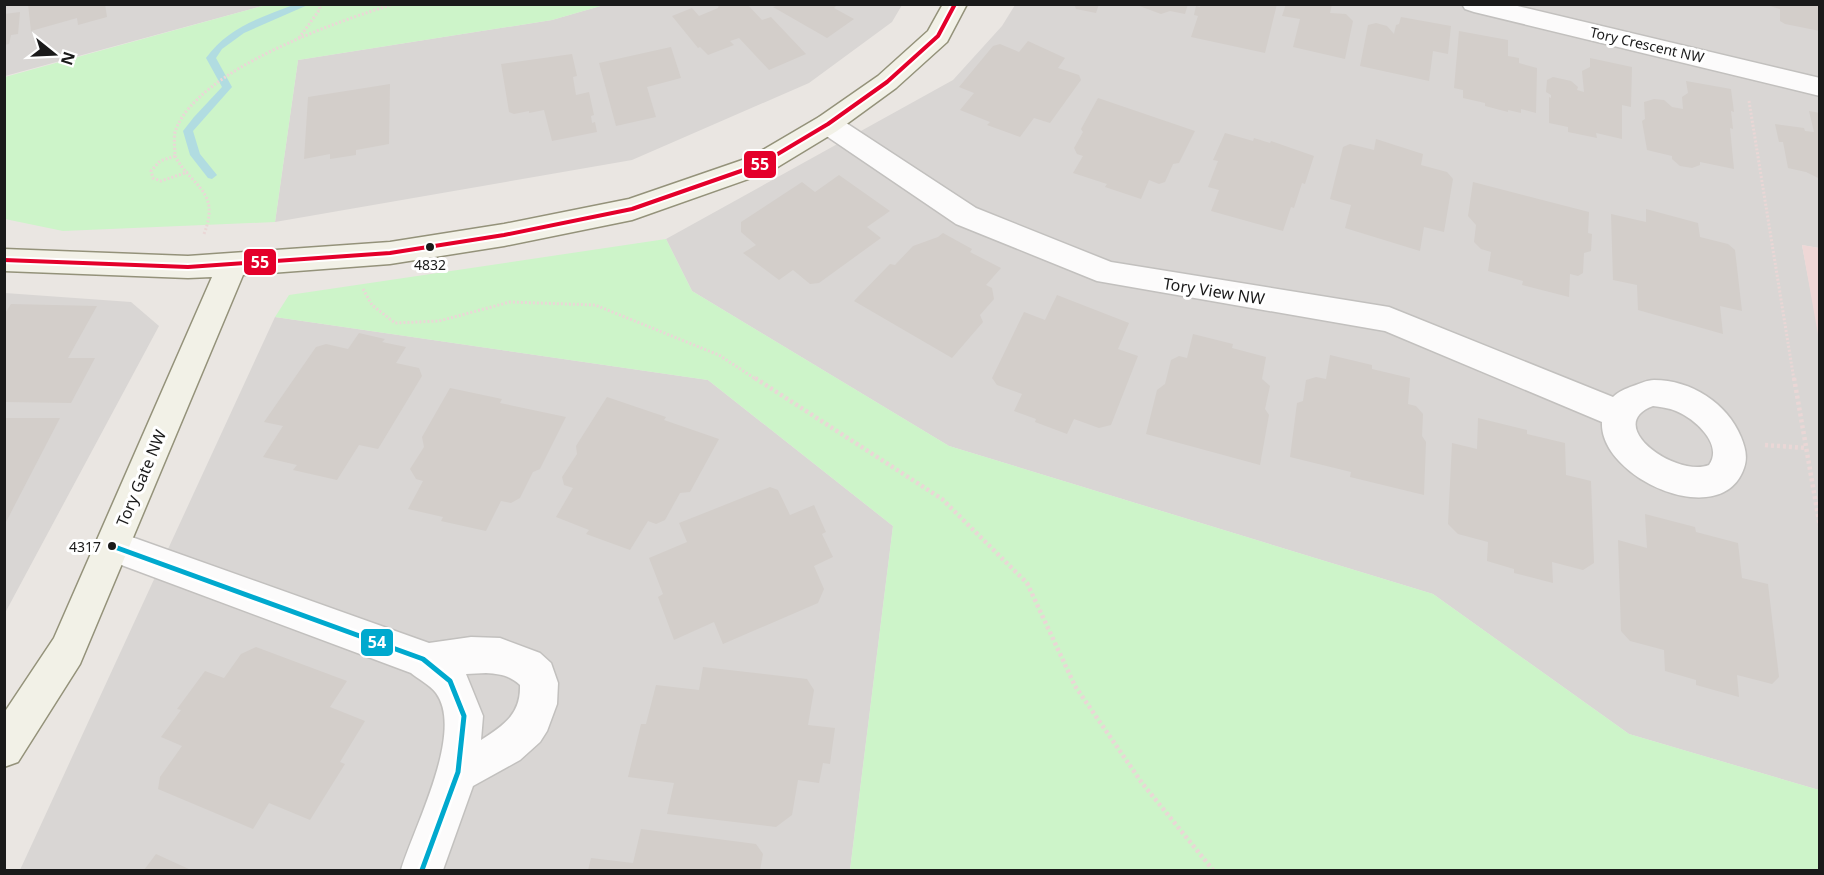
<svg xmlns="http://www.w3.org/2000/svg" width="1824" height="875" font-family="'Noto Sans',sans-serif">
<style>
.residential{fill:#d9d6d4}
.commercial{fill:#eed7d6}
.park{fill:#cdf4c9}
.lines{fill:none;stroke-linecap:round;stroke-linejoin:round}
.stream{fill:#b1dce1;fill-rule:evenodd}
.building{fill:#d3ceca}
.street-casing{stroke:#c2c0be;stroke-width:3}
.secondary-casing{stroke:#94927a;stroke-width:3}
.path-far1{stroke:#ead7d6;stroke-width:3;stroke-dasharray:2 2;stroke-linecap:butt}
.path{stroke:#ead7d6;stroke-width:4.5;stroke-dasharray:3 3;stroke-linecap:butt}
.street{fill:#fcfbfb;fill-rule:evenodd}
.secondary{fill:#f2f1e7;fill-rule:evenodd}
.bus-1-casing{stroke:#fff;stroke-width:8}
.bus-2-casing{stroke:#fff;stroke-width:10}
.bus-1{stroke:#e4002b;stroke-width:4}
.bus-2{stroke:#00a9ce;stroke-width:5}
.bus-dot{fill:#1a1a1a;stroke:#fff;stroke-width:2}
.labels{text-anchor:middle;stroke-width:6;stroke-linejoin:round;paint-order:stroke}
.far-street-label{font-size:14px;fill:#1a1a1a;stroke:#fff}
.bus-label{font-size:14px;fill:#1a1a1a;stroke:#fff}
.street-label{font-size:16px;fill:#1a1a1a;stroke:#fff}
.line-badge{stroke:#fff;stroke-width:2}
.badge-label{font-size:16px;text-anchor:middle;font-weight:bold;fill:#fff}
</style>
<rect width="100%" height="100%" fill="#eae6e2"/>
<g class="residential">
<polygon points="5,5 266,5 5,76"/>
<polygon points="604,5 902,5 892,22 809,83 632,160 275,222 298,60 552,20"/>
<polygon points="1015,5 1819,5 1819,248 1802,245 1820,340 1819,790 1629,734 1433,594 949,446 692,291 666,239 953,80 1002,26"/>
<polygon points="5,293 131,302 159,326 5,613"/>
<polygon points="275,317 708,380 893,526 850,870 20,870"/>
</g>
<polygon class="commercial" points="1802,245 1819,248 1819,340"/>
<g class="park">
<polygon points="266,5 604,5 552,20 298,60 275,222 63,231 5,219 5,77"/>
<polygon points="666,239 692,291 949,446 1433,594 1629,734 1819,790 1819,870 850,870 893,526 708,380 275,317 289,295"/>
</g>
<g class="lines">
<path class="stream" d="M 296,4 L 310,4 L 244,33 L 222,49 L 216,58 L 232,87 L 193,131 L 200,154 L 217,175 L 212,179 L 208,178 L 190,155 L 183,131 L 194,117 L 222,87 L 206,58 C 228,27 262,17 296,4 Z"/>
</g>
<g class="building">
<polygon points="28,4 105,4 107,17 78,25 77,18 31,31"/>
<polygon points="719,4 747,4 762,20 771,17 806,54 769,70 739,38 730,41 734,45 708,55 700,47 698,48 672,16 692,8 699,16 718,8"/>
<polygon points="773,4 833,4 836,6 834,8 854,19 827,38 773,7 776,6"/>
<polygon points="1074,4 1099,4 1096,13 1076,9"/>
<polygon points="1134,4 1188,4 1185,14 1170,11 1161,14"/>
<polygon points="1201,4 1277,4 1265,53 1191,37 1198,16 1194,15 1196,6 1200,7"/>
<polygon points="1286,4 1332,4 1330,13 1346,14 1353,21 1345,59 1293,47 1300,19 1282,16"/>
<polygon points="1763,4 1820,4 1820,31 1785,24 1780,21 1780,9"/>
<polygon points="20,12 18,34 11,35 9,44 4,45 4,14"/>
<polygon points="1401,17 1451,26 1448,54 1433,51 1429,81 1360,66 1368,25 1376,23 1387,26 1394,34 1396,25 1399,24"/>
<polygon points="1459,31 1508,40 1508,56 1519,58 1519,63 1537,68 1536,113 1521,109 1521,113 1508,110 1508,112 1485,106 1485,103 1463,98 1463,90 1454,88"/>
<polygon points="1028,41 1065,58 1058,68 1079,75 1081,80 1050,123 1034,118 1020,137 987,125 990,122 960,110 974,93 959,87 993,46 1000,44 1019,52"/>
<polygon points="671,47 681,78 647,87 656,117 616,126 599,63"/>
<polygon points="572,54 577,76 573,77 576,95 589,92 594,115 591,116 592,123 595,122 597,132 552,141 544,110 529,113 529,111 514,114 509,112 501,64"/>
<polygon points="1590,58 1632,67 1631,107 1622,105 1622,139 1596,133 1597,138 1568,132 1568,127 1549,123 1549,97 1551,98 1551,95 1546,92 1547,80 1553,77 1571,81 1578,87 1577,90 1584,92 1582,71 1590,67"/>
<polygon points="1686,81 1731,89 1734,112 1731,111 1733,129 1730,128 1734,169 1700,162 1700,165 1692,168 1680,166 1672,159 1672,156 1647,150 1642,121 1645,119 1644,102 1654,99 1664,100 1672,107 1683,109 1682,97 1688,93"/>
<polygon points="390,84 389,144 356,150 356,155 330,159 330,154 304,159 308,97"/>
<polygon points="1098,98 1195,131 1179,163 1173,164 1165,182 1159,184 1149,180 1141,199 1105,187 1107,184 1073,173 1083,156 1077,154 1074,148 1083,132 1081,129"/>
<polygon points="1809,111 1820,113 1820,179 1806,172 1788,168 1783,142 1779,142 1775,124 1804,128 1805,131 1814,132"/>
<polygon points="1225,133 1253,141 1254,138 1270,143 1271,141 1314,156 1305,184 1302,183 1294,208 1291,207 1283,231 1211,211 1219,190 1208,187 1218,161 1213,160"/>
<polygon points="1376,139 1423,154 1421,165 1447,172 1453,179 1444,232 1424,227 1420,251 1345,228 1351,205 1330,199 1343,147 1350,144 1374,150"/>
<polygon points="839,175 890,211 867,227 881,238 819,283 810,284 793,270 779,280 743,253 756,245 741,232 741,222 802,182 815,192"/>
<polygon points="1473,182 1589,212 1588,233 1592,234 1591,251 1584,253 1583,273 1578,276 1570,274 1569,297 1522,285 1523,281 1488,271 1491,252 1481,249 1474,242 1476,225 1468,216"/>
<polygon points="1646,209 1698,223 1700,237 1728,244 1735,250 1742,311 1720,306 1723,334 1638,310 1637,285 1613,280 1611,214 1646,222"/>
<polygon points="943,233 972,249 970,252 1001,268 986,285 992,288 994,299 980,315 983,322 952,358 854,301 890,264 895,265 913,246 938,237"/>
<polygon points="1057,295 1129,323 1118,349 1138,356 1111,425 1099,428 1074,419 1067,434 1035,422 1036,419 1014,411 1022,394 997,385 992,378 1024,312 1045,320"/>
<polygon points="11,304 97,306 68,358 95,358 71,403 4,402 4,315"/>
<polygon points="359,333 385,339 382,342 406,347 396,363 419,368 422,376 378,449 359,445 337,480 293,470 297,465 263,457 283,426 264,422 316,347 326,344 348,349"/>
<polygon points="1193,334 1233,344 1232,348 1266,357 1262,379 1270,386 1265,409 1269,415 1260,465 1146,434 1157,390 1165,384 1171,360 1179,356 1187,358"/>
<polygon points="1330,355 1372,365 1372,369 1410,378 1408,404 1416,406 1423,414 1422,436 1426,442 1424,495 1350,477 1351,472 1290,457 1297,403 1303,401 1306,380 1316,377 1326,379"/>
<polygon points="450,388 502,399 500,403 566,417 540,469 533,472 520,498 511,503 501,501 486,531 441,521 443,517 408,509 423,481 416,479 410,469 424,447 422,437"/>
<polygon points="607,397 666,417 664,420 719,439 690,492 680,493 665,520 656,524 648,521 630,550 586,534 589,530 556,517 573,488 564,485 562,477 577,454 576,446"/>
<polygon points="4,418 60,418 6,522 4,522"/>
<polygon points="1478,418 1527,430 1527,434 1565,443 1566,475 1591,481 1594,563 1583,570 1552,562 1553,583 1514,573 1514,569 1487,561 1488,542 1458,534 1448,524 1452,443 1477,449"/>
<polygon points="770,487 778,490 790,515 814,505 826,532 822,534 833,557 814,566 824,589 818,603 723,644 714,622 674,640 658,597 663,594 649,558 687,542 679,523"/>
<polygon points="1645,514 1695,527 1696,532 1738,543 1742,578 1768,584 1779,677 1772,684 1737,675 1739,697 1696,685 1696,680 1665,671 1664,650 1630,641 1621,631 1618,540 1647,548"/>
<polygon points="256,647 347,681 330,707 365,721 340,762 345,764 310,820 269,803 253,829 158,789 160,777 182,746 161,737 181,710 177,709 205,671 224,678 241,654"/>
<polygon points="703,667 807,679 814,690 808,725 835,728 830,764 823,763 819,783 798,780 792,815 776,827 667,814 674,783 628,777 641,724 646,724 656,685 699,690"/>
<polygon points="641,829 756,844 763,854 760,870 588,870 591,858 633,863"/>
<polygon points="156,854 191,870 144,870"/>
</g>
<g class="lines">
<defs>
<g id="street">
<polygon points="1462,4 1509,4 1820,78 1820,96 1474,12 1465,9"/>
<path d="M 828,115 L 837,117 L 976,208 L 1111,262 L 1389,307 L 1613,397 C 1619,391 1625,389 1633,386 C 1639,384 1647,380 1654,380 C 1691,380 1727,403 1741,437 C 1745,447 1748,457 1744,468 C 1722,533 1599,478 1602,422 L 1385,331 L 1097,281 L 956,224 L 819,131 L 815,124 L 819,117 ZM 1653,406 C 1660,407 1669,408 1676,411 C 1694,418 1724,444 1709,465 C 1676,478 1602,425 1653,406 Z"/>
<path d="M 112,530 L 429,643 L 471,637 L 500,638 L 540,653 L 551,663 L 558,683 L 557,704 L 547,731 L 540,742 L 520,760 L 473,786 L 443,870 L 401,870 C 413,829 465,732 436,693 C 430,685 418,679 411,673 L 100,557 L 94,546 L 100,535 ZM 486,673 C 500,674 509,675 520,685 C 521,714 504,725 481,740 L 483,716 L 466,674 Z"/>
</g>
<polygon id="secondary" points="943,4 967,4 947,42 896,88 837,131 771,171 632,220 504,246 390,264 243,275 80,664 18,762 4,767 4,713 54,638 212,277 188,278 4,271 4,249 188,256 390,242 504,224 629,199 751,157 819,117 878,76 928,31"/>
</defs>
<use href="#street" class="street-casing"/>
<use href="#secondary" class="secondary-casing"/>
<g class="path-far1">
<polyline points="299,38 320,9 319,4"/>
<polyline points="1749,101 1794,380"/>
<polyline points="175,156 160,161 151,171 153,178 161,181 188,172"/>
<path d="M 204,234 C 221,190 192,188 175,156 C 175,148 173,136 176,129 C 200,69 335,22 394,4"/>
<polyline points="363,289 372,305 395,323 439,321 510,302 595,305 719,355 757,380"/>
</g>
<g class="path">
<polyline points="755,378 942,499 1027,583 1075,686 1142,783 1213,870"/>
<polyline points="1794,378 1820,527"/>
<polyline points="1765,445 1806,448"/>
</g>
<use href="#street" class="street"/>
<use href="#secondary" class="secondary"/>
<defs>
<polyline id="bus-1" points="4,260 188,267 390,253 504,235 632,209 761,164 828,124 887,82 938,36 955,4"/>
<polyline id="bus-2" points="112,546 423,659 450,681 464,716 458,772 422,870"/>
</defs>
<use href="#bus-1" class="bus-1-casing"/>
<use href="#bus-2" class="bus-2-casing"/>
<use href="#bus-1" class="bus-1"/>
<use href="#bus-2" class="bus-2"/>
</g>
<g class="bus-dot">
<circle cx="430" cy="247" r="5"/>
<circle cx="112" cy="546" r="5"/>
</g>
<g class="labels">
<g class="far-street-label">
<text transform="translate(1647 45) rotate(13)" y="5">Tory Crescent NW</text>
</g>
<g class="bus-label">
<text x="430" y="270">4832</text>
<text x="101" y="552" text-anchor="end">4317</text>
</g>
<g class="street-label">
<text transform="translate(1214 291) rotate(9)" y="6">Tory View NW</text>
<text transform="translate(141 478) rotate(-67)" y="6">Tory Gate NW</text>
</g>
</g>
<g class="line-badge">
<rect x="743" y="150" width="34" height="29" rx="6" fill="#e4002b"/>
<rect x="243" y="248" width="34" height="28" rx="6" fill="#e4002b"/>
<rect x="360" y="628" width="34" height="29" rx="6" fill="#00a9ce"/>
</g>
<g class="badge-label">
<text x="760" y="170">55</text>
<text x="260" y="268">55</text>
<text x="377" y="648">54</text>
</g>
<rect width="1824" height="875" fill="none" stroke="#1a1a1a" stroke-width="12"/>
<g transform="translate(54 54) rotate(108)" stroke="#ffffff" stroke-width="4.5" paint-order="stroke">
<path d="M0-4.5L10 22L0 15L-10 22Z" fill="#1a1a1a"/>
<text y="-9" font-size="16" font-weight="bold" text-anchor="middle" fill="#1a1a1a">N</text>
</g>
</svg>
